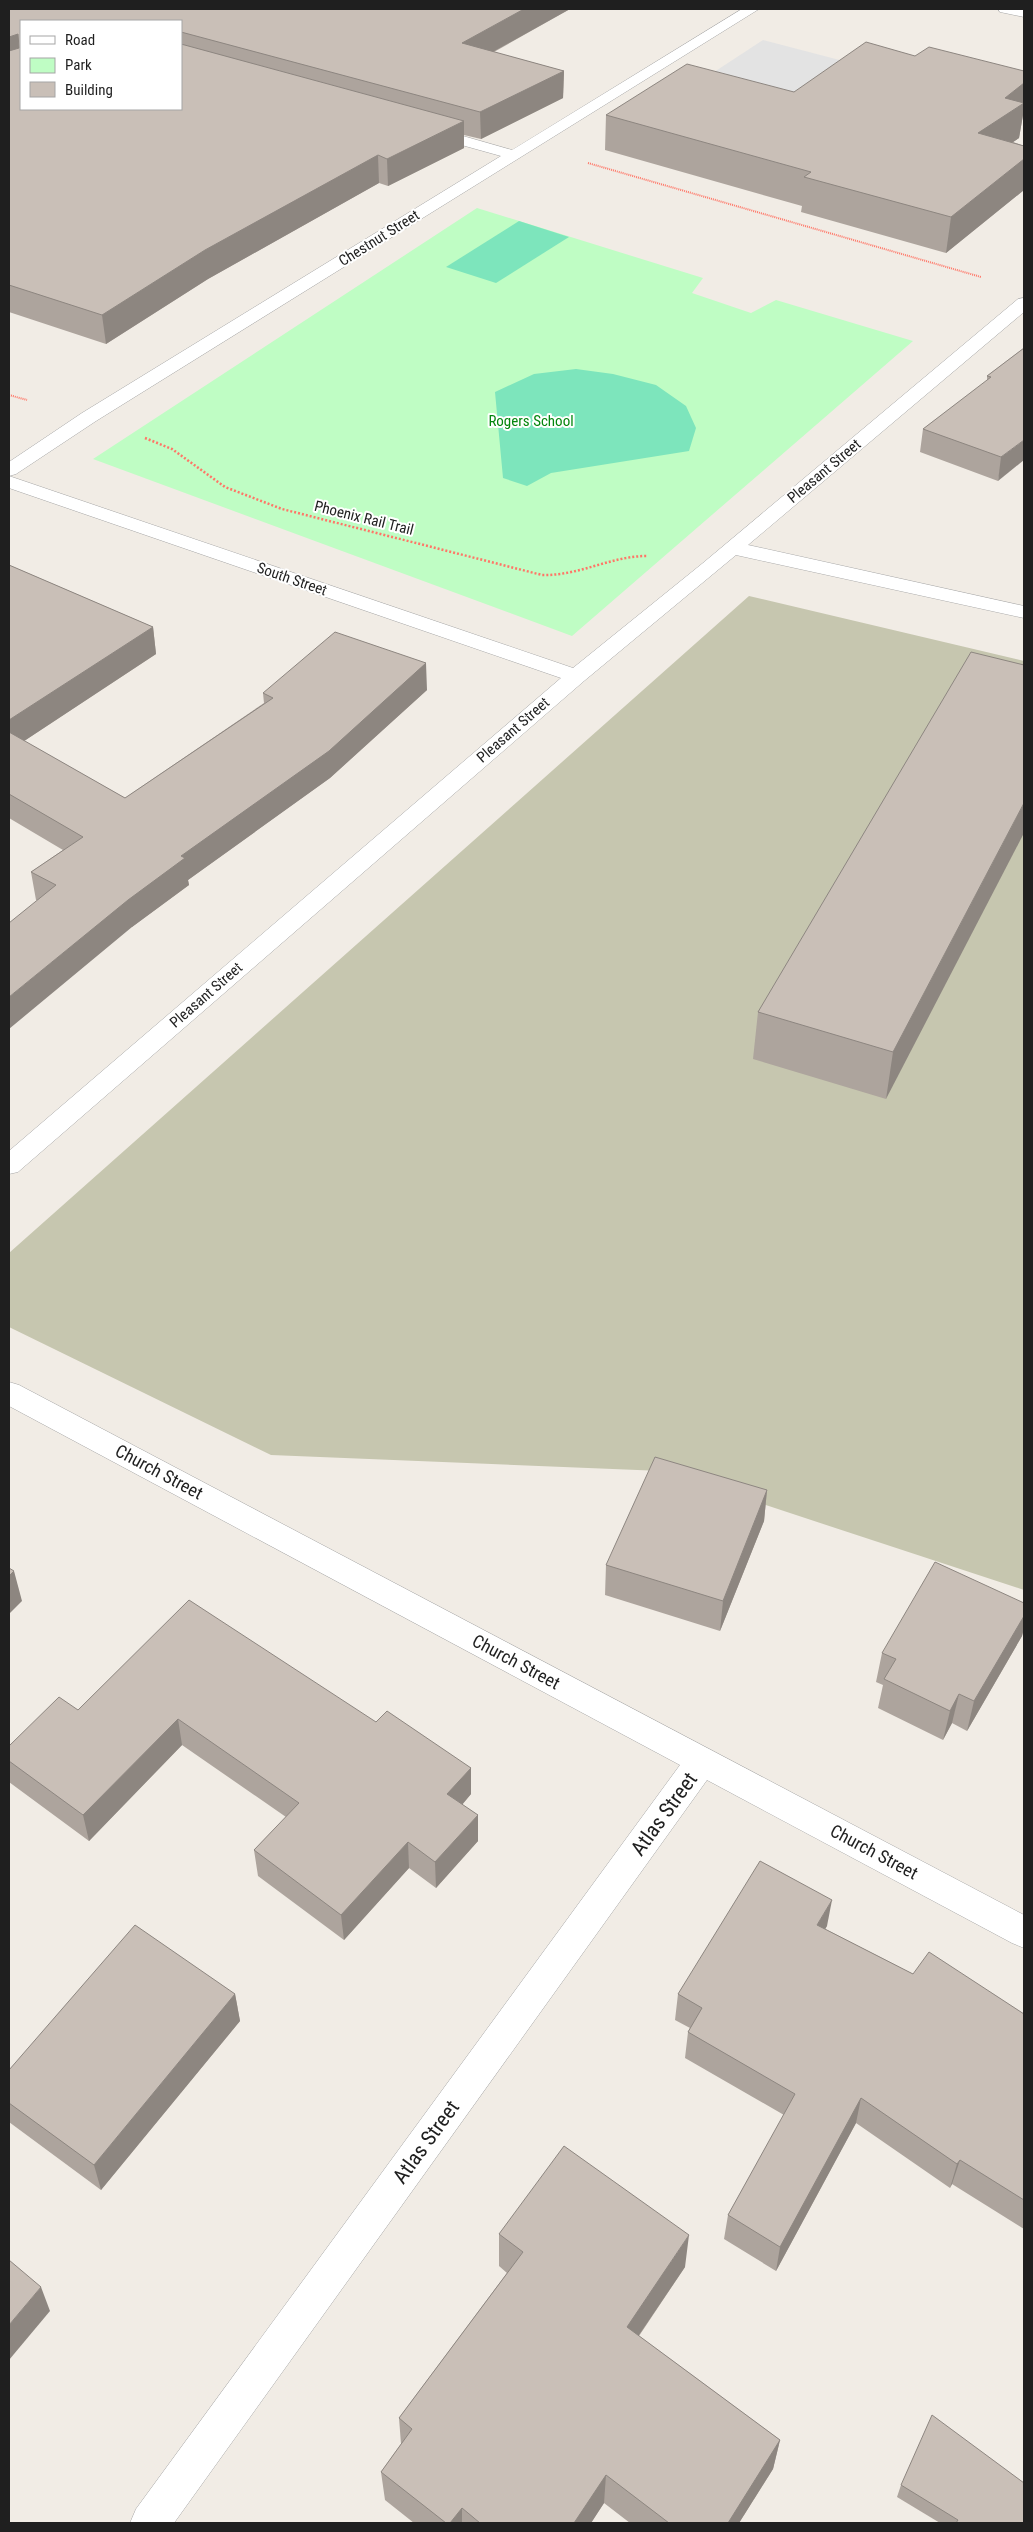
<svg xmlns="http://www.w3.org/2000/svg" width="1033" height="2532" font-family="'Roboto Condensed',sans-serif">
<style>
.construction{fill:#c6c6af}
.park{fill:#bffdc4}
.pitch{fill:#7de5bc}
.parking{fill:#e3e3e3}
.lines{fill:none;stroke-linecap:round;stroke-linejoin:round}
.street-casing{stroke:#a6a6a6;stroke-width:1}
.path-far1{stroke:#ff7667;stroke-width:2;stroke-dasharray:1 1;stroke-linecap:butt}
.path{stroke:#ff7667;stroke-width:2.5;stroke-dasharray:2 2;stroke-linecap:butt}
.street{fill:#fff;fill-rule:evenodd}
.wall{fill:#ada49d;fill-rule:evenodd}
.shaded-wall{fill:#8d8680}
.building{fill:#c9bfb7;stroke:#8d8680}
.labels{text-anchor:middle;stroke-width:4;stroke-linejoin:round;paint-order:stroke}
.far-street-label{font-size:15px;fill:#1f1f1f;stroke:#fff}
.far-park-label{font-size:15px;fill:#04860e;stroke:#fff}
.street-label{font-size:18px;fill:#1f1f1f;stroke:#fff}
.near-street-label{font-size:21px;fill:#1f1f1f;stroke:#fff}
</style>
<rect width="100%" height="100%" fill="#f1ece5"/>
<polygon class="construction" points="749,596 1024,661 1024,1590 662,1471 271,1455 9,1327 9,1253"/>
<polygon class="park" points="477,208 703,278 692,293 751,313 776,300 913,341 572,636 93,459"/>
<g class="pitch">
<polygon points="519,221 569,237 496,283 446,267"/>
<polygon points="576,369 613,374 656,385 686,406 696,428 689,451 551,473 527,486 503,478 495,392 534,374"/>
</g>
<polygon class="parking" points="763,40 874,69 811,113 705,78"/>
<g class="lines">
<defs>
<g id="street">
<polygon points="742,9 759,9 96,421 16,474 9,476 9,462 82,413 501,156 422,134 420,131 422,128 428,126 512,150"/>
<polygon points="998,9 1024,9 1024,17 1000,12"/>
<polygon points="1024,298 1024,312 748,545 1024,606 1024,618 736,555 584,681 18,1172 9,1174 9,1151 561,678 9,488 9,476 573,668 703,563 1018,299"/>
<polygon points="9,1382 19,1385 1024,1915 1024,1948 1012,1943 707,1780 174,2523 130,2523 136,2509 680,1765 9,1406"/>
</g>
</defs>
<use href="#street" class="street-casing"/>
<g class="path-far1">
<polyline points="588,163 981,277"/>
<polyline points="9,395 27,400"/>
</g>
<path class="path" d="M 145,438 L 172,449 L 225,487 L 282,509 L 542,575 C 579,576 611,556 647,556"/>
<use href="#street" class="street"/>
</g>
<g class="wall">
<path d="M 9,9 L 570,9 L 494,52 L 564,71 L 563,98 L 481,139 L 464,135 L 464,148 L 388,186 L 379,183 L 208,279 L 106,344 L 9,312 ZM 21,21 L 181,21 L 181,109 L 21,109 Z"/>
<polygon points="915,56 1024,71 1024,114 1023,115 1019,138 1013,142 1024,146 1024,190 946,253 801,212 802,206 605,150 606,115 794,92"/>
<polygon points="1024,348 998,481 920,452 923,429 987,381 987,376"/>
<polygon points="9,565 153,627 156,654 24,741 125,798 264,703 263,693 427,690 330,778 188,880 189,885 132,927 37,900 36,900 31,872 63,850 9,818"/>
<polygon points="1024,665 886,1099 753,1059 758,1012"/>
<polygon points="767,1490 764,1521 720,1631 605,1595 606,1565"/>
<polygon points="1024,1603 1024,1628 1022,1636 967,1731 952,1723 943,1740 878,1708 883,1685 876,1682 882,1653"/>
<polygon points="78,1710 376,1722 471,1768 471,1794 462,1805 478,1815 478,1841 436,1888 409,1868 344,1940 258,1876 254,1850 286,1817 182,1745 89,1841 9,1782 9,1746"/>
<polygon points="827,1926 825,1929 913,1974 1024,2014 1024,2229 952,2184 950,2188 856,2123 776,2271 724,2239 728,2215 784,2115 685,2058 688,2032 690,2028 675,2020 678,1994"/>
<polygon points="235,1994 240,2021 101,2190 9,2122 9,2070"/>
<polygon points="499,2234 685,2267 639,2336 780,2440 773,2469 739,2523 630,2523 604,2503 591,2523 414,2523 385,2500 381,2472 401,2444 399,2418 507,2273 499,2266"/>
<polygon points="901,2485 1024,2523 940,2523 897,2497"/>
</g>
<g class="shaded-wall">
<polygon points="524,9 570,9 462,69 462,43"/>
<polygon points="18,34 21,60 9,65 9,37"/>
<polygon points="564,71 563,98 481,139 480,112"/>
<polygon points="1024,83 1024,114 1023,115 1019,138 973,169 978,133 1005,98"/>
<polygon points="464,121 464,148 388,186 387,159"/>
<polygon points="378,155 379,183 208,279 106,344 102,315 205,250"/>
<polygon points="1024,159 1024,190 946,253 951,217"/>
<polygon points="1024,440 1024,460 998,481 1001,457"/>
<polygon points="153,627 156,654 9,751 9,720"/>
<polygon points="426,663 427,690 330,778 188,880 189,885 132,927 9,1029 9,997 181,856"/>
<polygon points="1024,803 1024,833 886,1099 893,1052"/>
<polygon points="767,1490 764,1521 720,1631 723,1601"/>
<polygon points="14,1571 22,1601 9,1614 9,1576"/>
<polygon points="1024,1616 1024,1628 1022,1636 967,1731 974,1701"/>
<polygon points="959,1694 952,1723 943,1740 950,1711"/>
<polygon points="178,1719 182,1745 89,1841 83,1815"/>
<polygon points="471,1768 471,1794 448,1821 447,1794"/>
<polygon points="478,1815 478,1841 436,1888 435,1862"/>
<polygon points="408,1842 409,1868 344,1940 341,1915"/>
<polygon points="832,1900 827,1926 812,1951 817,1925"/>
<polygon points="235,1994 240,2021 101,2190 94,2165"/>
<polygon points="861,2098 856,2123 776,2271 780,2247"/>
<polygon points="960,2160 952,2184 950,2188 957,2164"/>
<polygon points="689,2235 685,2267 624,2357 627,2327"/>
<polygon points="41,2287 50,2311 9,2360 9,2325"/>
<polygon points="780,2440 773,2469 739,2523 728,2523"/>
<polygon points="606,2475 604,2503 591,2523 574,2523"/>
<polygon points="462,2508 462,2523 450,2523"/>
</g>
<g class="building">
<polygon points="9,9 524,9 462,43 564,71 480,112 181,32 181,21 21,21 21,109 181,109 181,44 464,121 387,159 378,155 205,250 102,315 9,285 9,51 19,48 18,34 9,37"/>
<polygon points="866,42 915,56 929,47 1024,71 1024,83 1005,98 1024,103 978,133 1024,146 1024,159 951,217 804,177 811,172 606,115 687,64 794,92"/>
<polygon points="1024,348 1024,440 1001,457 923,429 991,377 987,376"/>
<polygon points="9,565 153,627 9,720"/>
<polygon points="335,632 426,663 329,751 181,856 185,858 128,900 9,997 9,923 56,885 31,872 83,837 9,794 9,732 125,798 273,698 263,693"/>
<polygon points="971,652 1024,665 1024,803 893,1052 758,1012"/>
<polygon points="655,1457 767,1490 723,1601 606,1565"/>
<polygon points="935,1562 1024,1603 1024,1616 974,1701 959,1694 950,1711 884,1679 896,1659 882,1653"/>
<polygon points="9,1568 14,1571 9,1576"/>
<polygon points="189,1600 376,1722 387,1711 471,1768 447,1794 478,1815 435,1862 408,1842 341,1915 254,1850 299,1803 178,1719 83,1815 9,1761 9,1746 59,1697 78,1710"/>
<polygon points="760,1861 832,1900 817,1925 913,1974 929,1952 1024,2014 1024,2200 960,2160 957,2164 861,2098 780,2247 728,2215 795,2094 688,2032 702,2008 678,1994"/>
<polygon points="135,1925 235,1994 94,2165 9,2103 9,2070"/>
<polygon points="564,2146 689,2235 627,2327 780,2440 728,2523 669,2523 606,2475 574,2523 480,2523 462,2508 450,2523 446,2523 381,2472 412,2429 399,2418 523,2252 499,2234"/>
<polygon points="9,2260 41,2287 9,2325"/>
<polygon points="932,2415 1024,2483 1024,2523 956,2523 958,2520 901,2485"/>
</g>
<g class="labels">
<g class="far-street-label">
<text transform="translate(379 238) rotate(-32)" y="5">Chestnut Street</text>
<text transform="translate(824 471) rotate(-40)" y="5">Pleasant Street</text>
<text transform="translate(364 518) rotate(14)" y="5">Phoenix Rail Trail</text>
<text transform="translate(292 579) rotate(19)" y="5">South Street</text>
<text transform="translate(513 730) rotate(-41)" y="5">Pleasant Street</text>
<text transform="translate(206 995) rotate(-41)" y="5">Pleasant Street</text>
</g>
<g class="far-park-label">
<text x="531" y="426">Rogers School</text>
</g>
<g class="street-label">
<text transform="translate(159 1472) rotate(28)" y="6">Church Street</text>
<text transform="translate(516 1662) rotate(28)" y="6">Church Street</text>
<text transform="translate(874 1852) rotate(28)" y="6">Church Street</text>
</g>
<g class="near-street-label">
<text transform="translate(664 1814) rotate(-54)" y="7">Atlas Street</text>
<text transform="translate(426 2142) rotate(-54)" y="7">Atlas Street</text>
</g>
</g>
<rect width="1033" height="2532" fill="none" stroke="#1f1f1f" stroke-width="20"/>
<rect x="20" y="20" width="162" height="90" fill="#ffffff" stroke="#a5a5a5"/>
<rect x="30" y="36" width="25" height="8" fill="#ffffff" stroke="#a5a5a5"/>
<text x="65" y="45" font-size="15" fill="#1f1f1f">Road</text>
<rect x="30" y="58" width="25" height="15" fill="#bffdc4" stroke="#a5a5a5"/>
<text x="65" y="70" font-size="15" fill="#1f1f1f">Park</text>
<rect x="30" y="82" width="25" height="15" fill="#c9bfb7" stroke="#a5a5a5"/>
<text x="65" y="95" font-size="15" fill="#1f1f1f">Building</text>
</svg>
